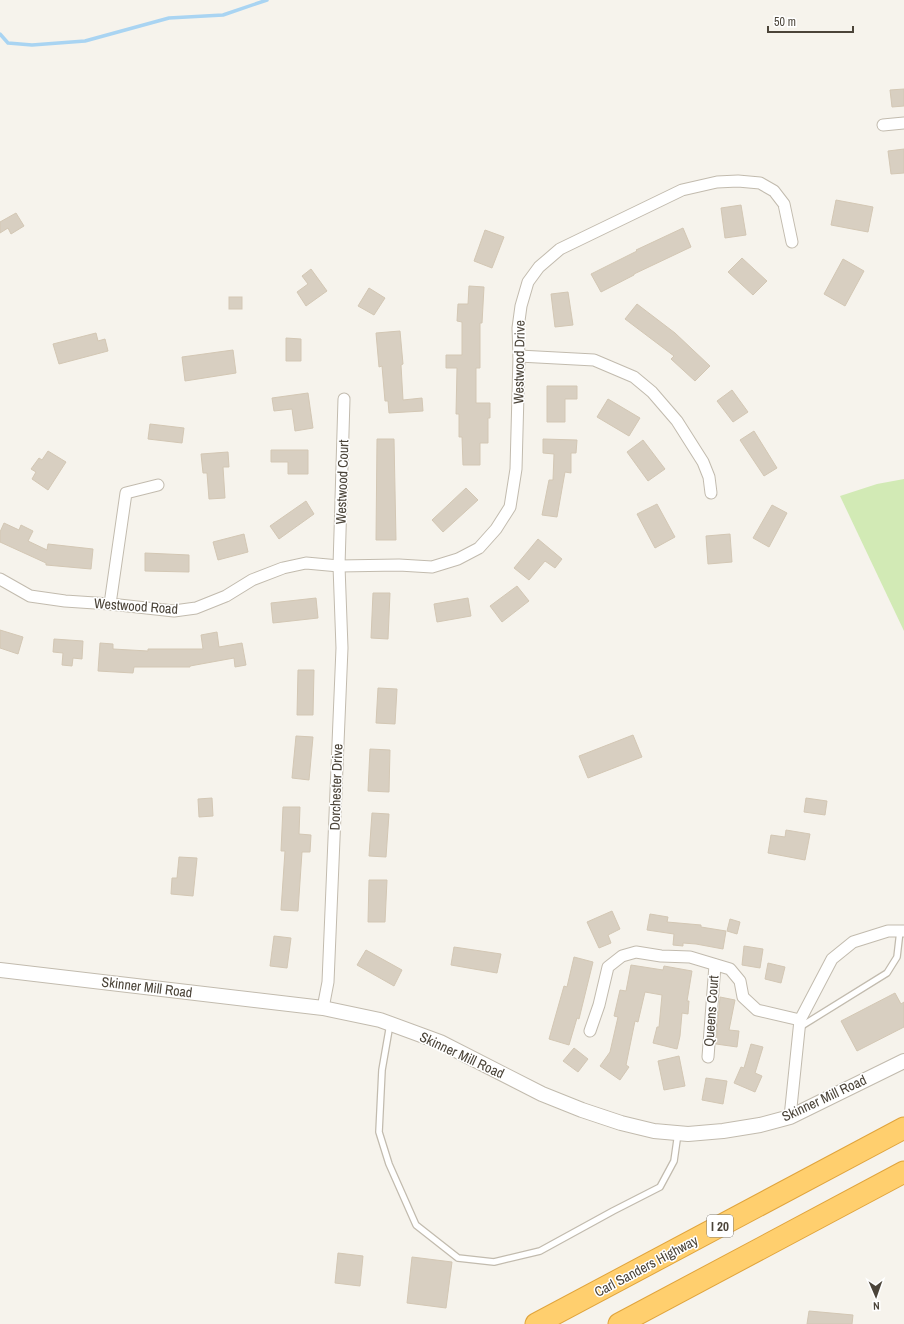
<svg xmlns="http://www.w3.org/2000/svg" width="904" height="1324" font-family="'Archivo Narrow',sans-serif">
<style>
.green{fill:#d2eab5}
.lines{fill:none;stroke-linecap:round;stroke-linejoin:round}
.stream{stroke:#a9d4f2;stroke-width:3.5}
.building{fill:#d8cfc1;stroke:#d3c7b4}
.service-casing{stroke:#c2bbae;stroke-width:8}
.minor-casing{stroke:#c2bbae;stroke-width:13}
.tertiary-casing{stroke:#c2bbae;stroke-width:16}
.motorway-casing{stroke:#e0a43c;stroke-width:23}
.service{stroke:#fff;stroke-width:5.5}
.minor{stroke:#fff;stroke-width:11}
.tertiary{stroke:#fff;stroke-width:14}
.motorway{stroke:#ffcf6e;stroke-width:21}
.labels{text-anchor:middle;stroke-width:3;stroke-linejoin:round;paint-order:stroke}
.shield{fill:#fff;stroke:#817c74;stroke-width:1}
.shield-label{font-size:13px;font-weight:bold;fill:#4b4439}
.street-label{font-size:14px;fill:#4b4439;stroke:#fff}
</style>
<rect width="100%" height="100%" fill="#f6f3ec"/>
<polygon class="green" points="904,479 904,631 840,496 877,484"/>
<g class="lines">
<polyline class="stream" points="0,34 8,43 32,45 85,41 169,18 223,15 267,0"/>
</g>
<g class="building">
<polygon points="904,89 904,106 892,107 890,90"/>
<polygon points="904,149 904,173 891,174 888,151"/>
<polygon points="836,200 873,207 868,232 831,225"/>
<polygon points="741,205 746,235 725,238 721,208"/>
<polygon points="16,213 24,226 11,234 8,228 0,233 0,222"/>
<polygon points="683,228 691,247 634,274 634,275 601,292 591,274 637,251 636,250"/>
<polygon points="485,230 504,237 492,268 474,261"/>
<polygon points="742,258 767,281 753,295 728,272"/>
<polygon points="843,259 864,271 845,306 824,294"/>
<polygon points="311,269 327,291 306,306 297,292 308,284 302,276"/>
<polygon points="469,286 484,287 482,323 480,323 480,368 476,368 476,403 490,403 490,418 488,418 488,443 480,443 480,465 463,465 462,437 459,437 459,414 456,414 457,368 446,368 446,355 462,355 462,322 457,321 458,304 468,304"/>
<polygon points="369,288 385,298 374,315 358,306"/>
<polygon points="568,292 573,325 555,327 551,294"/>
<rect x="229" y="297" width="13" height="12"/>
<polygon points="637,304 675,333 710,366 695,381 671,359 674,356 625,319"/>
<polygon points="400,331 403,364 401,365 403,400 422,398 423,411 389,413 388,401 385,401 382,366 379,367 376,333"/>
<polygon points="96,333 98,341 105,339 108,351 59,364 53,344"/>
<polygon points="286,338 301,339 301,361 286,361"/>
<polygon points="233,350 236,373 185,381 182,357"/>
<polygon points="547,386 577,386 577,399 565,399 565,422 547,422"/>
<polygon points="732,390 748,412 733,422 717,401"/>
<polygon points="308,393 313,428 295,431 292,409 274,411 272,398"/>
<polygon points="608,399 640,418 629,436 597,417"/>
<polygon points="150,424 184,428 182,443 148,439"/>
<polygon points="754,431 777,468 764,476 740,440"/>
<polygon points="377,439 394,439 396,540 376,540"/>
<polygon points="543,439 577,440 576,453 571,453 571,473 565,472 557,517 542,515 549,480 553,480 554,454 543,453"/>
<polygon points="643,440 665,469 648,481 627,452"/>
<polygon points="271,450 308,450 308,474 288,474 288,462 271,462"/>
<polygon points="48,451 66,462 48,490 32,479 36,472 31,469 39,458 42,460"/>
<polygon points="228,452 229,467 223,467 225,498 209,499 207,473 203,473 201,454"/>
<polygon points="466,488 478,500 443,532 432,520"/>
<polygon points="306,501 314,514 279,539 270,526"/>
<polygon points="657,504 675,537 655,548 637,514"/>
<polygon points="772,505 787,513 769,547 753,538"/>
<polygon points="4,523 19,530 21,525 33,531 28,541 47,550 48,544 93,549 91,569 46,565 46,563 0,542 0,532"/>
<polygon points="244,534 248,552 218,560 213,542"/>
<polygon points="730,534 732,562 708,564 706,536"/>
<polygon points="538,539 562,559 555,568 545,561 529,580 514,568"/>
<polygon points="145,553 189,555 189,572 145,571"/>
<polygon points="517,586 529,601 502,622 490,606"/>
<polygon points="373,593 390,593 388,639 371,638"/>
<polygon points="316,598 318,618 273,623 271,603"/>
<polygon points="468,598 471,616 437,622 434,604"/>
<polygon points="0,630 23,637 18,654 0,648"/>
<polygon points="217,632 219,647 242,643 246,665 235,667 234,658 190,666 190,667 134,667 133,673 98,671 100,643 113,644 113,649 148,651 148,649 203,649 201,635"/>
<polygon points="54,639 83,641 82,659 73,658 72,666 62,665 63,653 53,652"/>
<polygon points="298,670 314,670 313,715 297,715"/>
<polygon points="378,688 397,689 395,724 376,723"/>
<polygon points="633,735 642,757 588,778 579,756"/>
<polygon points="296,736 313,737 309,780 292,778"/>
<polygon points="370,749 390,750 389,792 368,791"/>
<polygon points="212,798 213,816 199,817 198,799"/>
<polygon points="806,798 827,801 825,815 804,812"/>
<polygon points="283,807 300,807 299,834 311,835 310,852 302,852 298,911 281,910 285,851 281,851"/>
<polygon points="372,813 389,814 386,857 369,856"/>
<polygon points="786,830 810,834 805,860 768,853 771,835 785,837"/>
<polygon points="179,857 197,858 193,896 171,894 172,878 177,878"/>
<polygon points="369,880 387,880 385,922 368,922"/>
<polygon points="612,911 620,929 608,935 611,943 599,948 587,922"/>
<polygon points="650,914 668,917 667,922 701,925 701,927 726,931 723,949 696,944 683,943 683,946 673,945 674,934 647,930"/>
<polygon points="730,919 740,922 737,934 727,931"/>
<polygon points="274,936 291,938 287,968 270,966"/>
<polygon points="744,946 763,949 760,968 742,965"/>
<polygon points="454,947 501,954 497,973 451,965"/>
<polygon points="366,950 402,970 394,986 357,965"/>
<polygon points="574,957 593,962 579,1019 577,1018 569,1045 549,1039 564,986 567,987"/>
<polygon points="768,963 785,967 781,983 765,979"/>
<polygon points="631,965 663,970 664,966 692,971 687,1001 689,1001 688,1014 682,1013 680,1036 677,1049 653,1043 657,1027 659,1027 662,995 645,992 638,1022 635,1021 626,1065 629,1067 620,1080 600,1066 610,1052 618,1017 614,1016 620,990 626,991"/>
<polygon points="895,993 901,1004 904,1002 904,1027 857,1051 841,1021"/>
<polygon points="720,997 735,1000 729,1030 739,1031 737,1047 716,1044"/>
<polygon points="751,1044 763,1047 755,1073 762,1076 755,1092 734,1083 741,1067 744,1068"/>
<polygon points="574,1048 588,1059 578,1072 563,1061"/>
<polygon points="679,1056 685,1086 664,1090 658,1061"/>
<polygon points="706,1078 727,1081 723,1104 702,1100"/>
<polygon points="338,1253 363,1256 360,1286 335,1283"/>
<polygon points="412,1257 452,1262 446,1308 407,1303"/>
<polygon points="809,1311 853,1315 852,1324 807,1324"/>
</g>
<g class="lines">
<defs>
<g id="service">
<polyline points="390,1024 382,1070 379,1132 389,1164 416,1225 458,1258 494,1262 540,1251 613,1211 660,1187 674,1161 678,1133"/>
<polyline points="800,1027 887,973 897,957 900,931"/>
</g>
<g id="minor">
<polyline points="883,125 904,123"/>
<polyline points="519,356 594,360 634,377 652,392 677,421 703,462 709,477 711,493"/>
<polyline points="0,579 30,596 65,601 110,604 174,611 196,608 226,596 252,580 283,568 306,563 339,566 399,565 432,567 458,559 479,548 496,529 510,507 516,469 519,356 518,328 521,306 528,282 539,267 560,249 682,190 717,182 738,181 760,183 774,191 784,204 792,242"/>
<polyline points="110,604 126,493 158,485"/>
<polyline points="323,1008 328,982 342,648 339,566 344,399"/>
<polyline points="590,1031 599,1005 608,967 622,956 636,952 661,956 690,957 730,969 740,981 743,997 757,1010 800,1020"/>
<polyline points="708,1057 715,965"/>
<polyline points="790,1117 800,1020 832,959 853,942 888,931 904,931"/>
</g>
<polyline id="tertiary" points="0,970 323,1008 380,1020 440,1042 542,1094 582,1110 621,1123 654,1131 688,1134 723,1131 760,1125 790,1117 904,1061"/>
<g id="motorway">
<polyline points="536,1324 904,1128"/>
<polyline points="619,1324 904,1172"/>
</g>
</defs>
<use href="#service" class="service-casing"/>
<use href="#minor" class="minor-casing"/>
<use href="#tertiary" class="tertiary-casing"/>
<use href="#motorway" class="motorway-casing"/>
<use href="#service" class="service"/>
<use href="#minor" class="minor"/>
<use href="#tertiary" class="tertiary"/>
<use href="#motorway" class="motorway"/>
</g>
<g class="labels">
<rect class="shield" x="707" y="1215" width="26" height="22" rx="3"/>
<g class="shield-label">
<text x="720" y="1231">I 20</text>
</g>
<g class="street-label">
<text transform="translate(519 362) rotate(-89)" y="5">Westwood Drive</text>
<text transform="translate(342 482) rotate(-88)" y="5">Westwood Court</text>
<text transform="translate(136 606) rotate(4)" y="5">Westwood Road</text>
<text transform="translate(336 787) rotate(-88)" y="5">Dorchester Drive</text>
<text transform="translate(147 987) rotate(7)" y="5">Skinner Mill Road</text>
<text transform="translate(711 1011) rotate(-86)" y="5">Queens Court</text>
<text transform="translate(462 1055) rotate(25)" y="5">Skinner Mill Road</text>
<text transform="translate(824 1098) rotate(-25)" y="5">Skinner Mill Road</text>
<text transform="translate(646 1266) rotate(-28)" y="5">Carl Sanders Highway</text>
</g>
</g>
<g transform="translate(876 1296) rotate(178)" stroke="#ffffff" stroke-width="3" paint-order="stroke">
<path d="M0-3L7 15L0 10L-7 15Z" fill="#4b4439"/>
<text y="-6" font-size="11" font-weight="bold" text-anchor="middle" fill="#4b4439">N</text>
</g>
<path d="M768 26v6h85v-6" fill="none" stroke="#4b4439" stroke-width="2"/>
<text x="774" y="26" font-size="12" fill="#4b4439" stroke="#ffffff" stroke-width="3" paint-order="stroke">50 m</text>
</svg>
